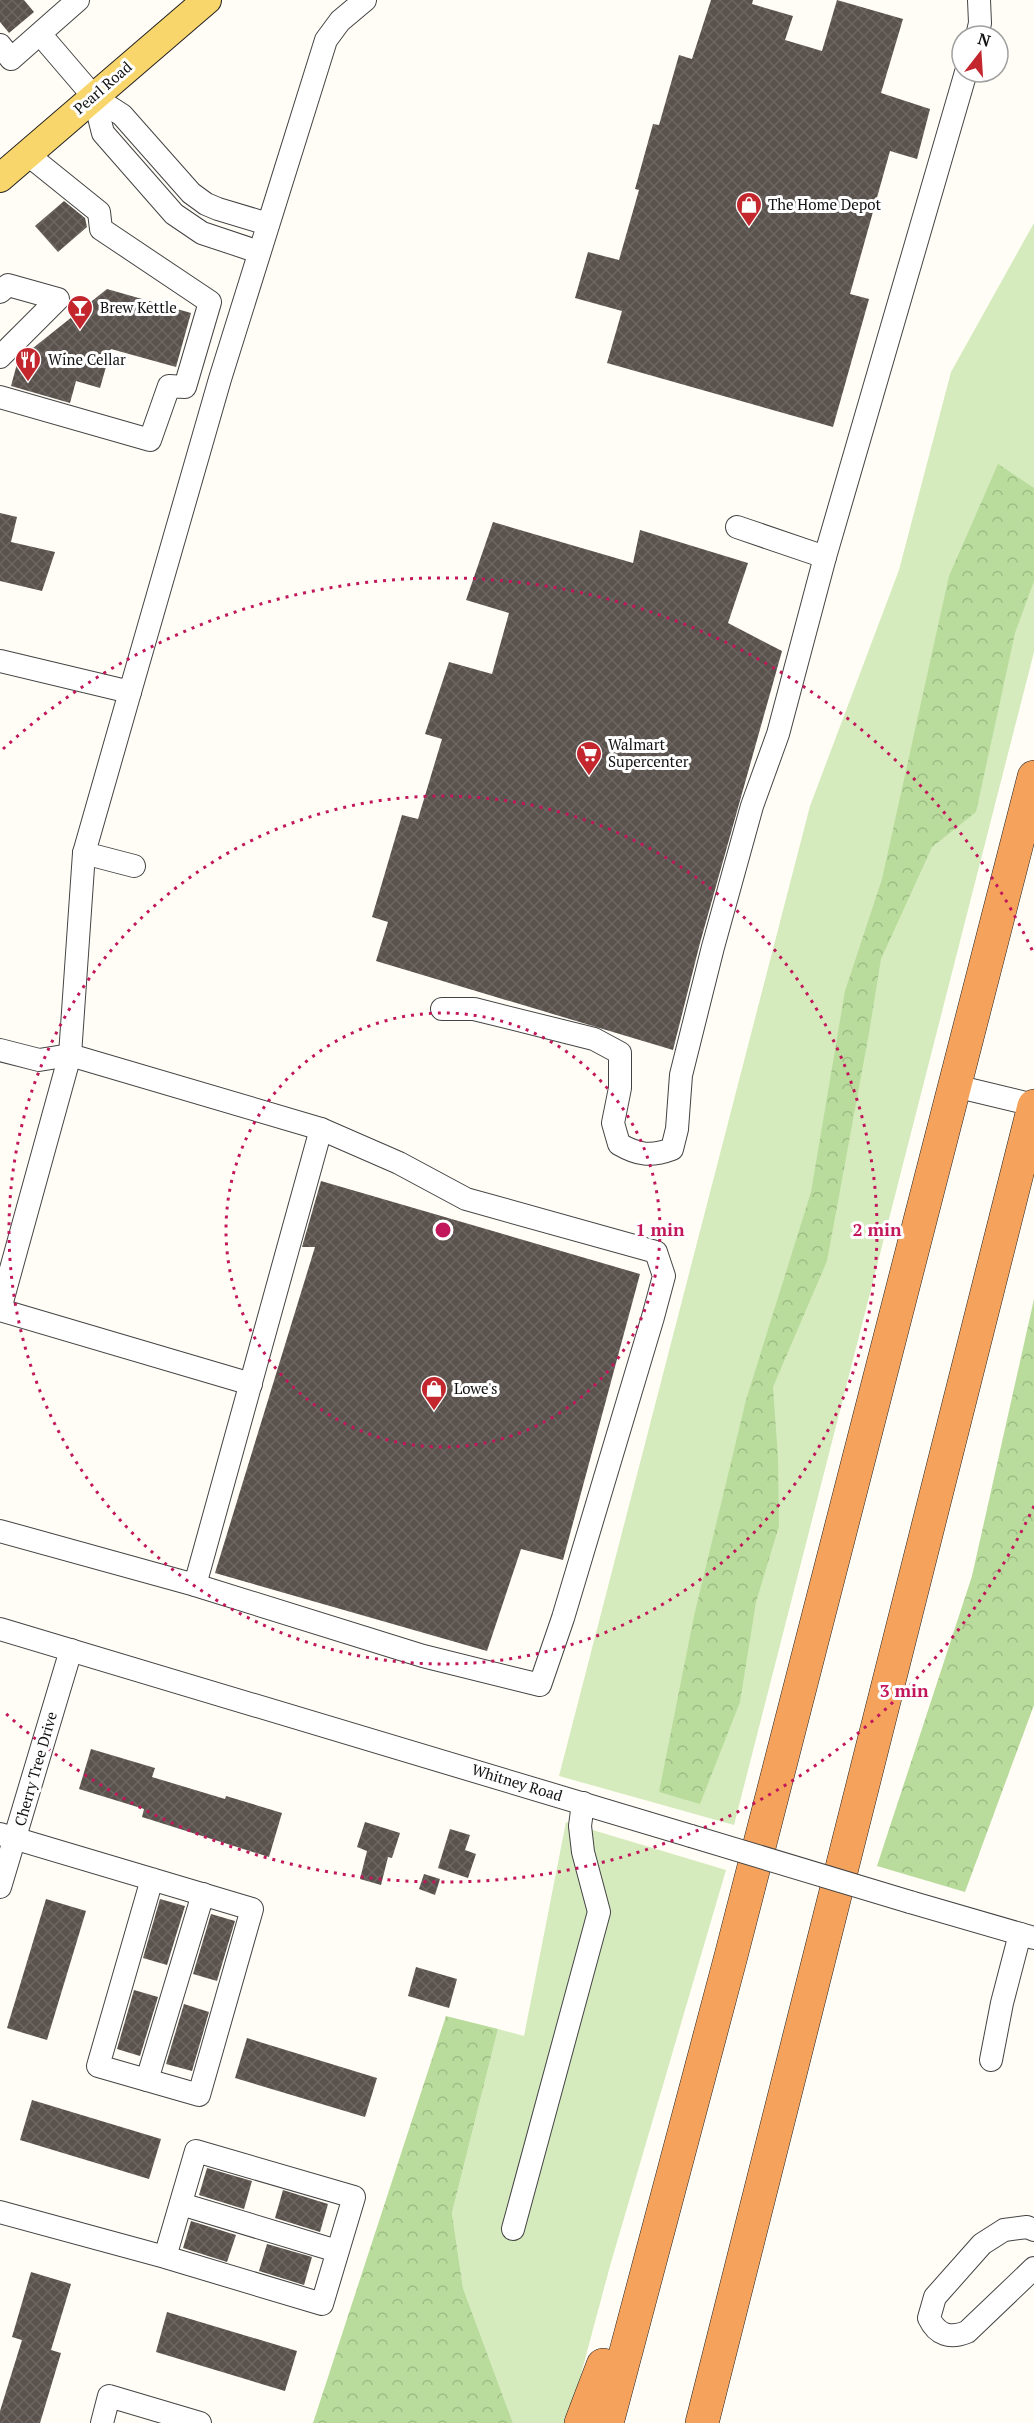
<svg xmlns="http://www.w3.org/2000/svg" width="1034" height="2423" font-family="'PT Serif',serif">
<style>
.grass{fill:#d5ebbd}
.forest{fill:url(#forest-crowns)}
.building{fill:url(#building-cross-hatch)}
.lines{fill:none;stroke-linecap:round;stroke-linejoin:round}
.minor-casing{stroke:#444;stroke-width:24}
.major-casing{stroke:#222;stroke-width:30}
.highway-casing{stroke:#222;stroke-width:34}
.minor{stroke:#fff;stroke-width:22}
.major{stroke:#f9d66b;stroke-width:28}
.highway{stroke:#f5a25d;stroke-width:33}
.minor-bridge-casing{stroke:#444;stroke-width:24;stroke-linecap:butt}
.minor-bridge{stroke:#fff;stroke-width:22}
.ring{fill:none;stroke:#c2185b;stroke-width:3;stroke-dasharray:3 6}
.labels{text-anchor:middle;stroke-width:6;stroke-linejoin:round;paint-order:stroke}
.street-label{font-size:15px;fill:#111;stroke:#fff}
.poi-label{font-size:15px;fill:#111;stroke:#fff;text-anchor:start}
.centre{fill:#c2185b;stroke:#fff;stroke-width:3}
.ring-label{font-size:18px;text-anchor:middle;font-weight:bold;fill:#c2185b;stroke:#fff;stroke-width:6;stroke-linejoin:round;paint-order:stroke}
</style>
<defs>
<pattern id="forest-crowns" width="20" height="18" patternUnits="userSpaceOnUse" patternTransform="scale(1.5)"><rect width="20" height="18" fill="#b9dc9c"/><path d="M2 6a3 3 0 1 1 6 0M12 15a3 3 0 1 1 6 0" fill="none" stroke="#9ebc85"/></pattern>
<pattern id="building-cross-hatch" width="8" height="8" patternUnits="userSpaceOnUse" patternTransform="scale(1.5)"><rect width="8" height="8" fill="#5a524d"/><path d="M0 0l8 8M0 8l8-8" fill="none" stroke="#6d6662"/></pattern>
</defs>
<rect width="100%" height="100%" fill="#fffdf5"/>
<g class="grass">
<polygon points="1034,223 1034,652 734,1825 559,1776 810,806 899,570 951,372"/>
<polygon points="566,1822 726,1870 610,2266 577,2389 564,2423 513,2423 463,2288 452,2213 498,2029 524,2036"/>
</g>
<g class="forest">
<polygon points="998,464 1034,488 1034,581 1015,633 976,812 932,847 881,959 869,1033 827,1261 773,1387 778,1458 779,1526 756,1602 740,1702 700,1804 659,1792 694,1616 746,1400 811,1192 845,991 882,879 949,576"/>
<polygon points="1034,1299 1034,1705 965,1892 877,1866 972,1576"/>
<polygon points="446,2016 498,2029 452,2213 463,2288 513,2423 313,2423"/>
</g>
<g class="building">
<polygon points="0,0 24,0 34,12 9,33 0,22"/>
<polygon points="711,0 753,0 752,4 793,16 785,40 822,51 837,0 903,19 881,93 930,109 917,159 890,151 850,294 869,299 833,427 607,363 622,311 575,298 588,252 619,260 639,190 635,189 653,124 659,125 679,55 692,59"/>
<polygon points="64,201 85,218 87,227 58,252 35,226"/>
<polygon points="107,289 191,313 176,367 111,349 100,388 76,381 70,403 11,386 18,360"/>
<polygon points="0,513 17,517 11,542 55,552 42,591 0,581"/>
<polygon points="493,522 633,563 640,530 748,563 728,623 782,651 700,943 673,1050 376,961 388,922 372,917 402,815 418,819 442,739 425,734 449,662 492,674 509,613 466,600"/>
<polygon points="321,1181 640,1274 563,1560 521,1549 487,1651 215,1573 315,1247 302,1247"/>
<polygon points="91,1749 155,1768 152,1777 225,1799 226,1796 282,1813 269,1857 142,1817 144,1809 79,1789"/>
<polygon points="365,1822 400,1833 392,1858 388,1857 381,1885 360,1879 367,1851 357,1847"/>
<polygon points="450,1829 470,1835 465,1850 476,1854 468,1878 438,1868"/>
<polygon points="424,1874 440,1879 435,1895 419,1889"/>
<polygon points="46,1899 86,1911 47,2040 7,2028"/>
<polygon points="160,1899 185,1906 167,1965 143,1958"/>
<polygon points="211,1914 235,1921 217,1981 193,1974"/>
<polygon points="416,1967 457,1979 449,2008 408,1996"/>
<polygon points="134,1990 158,1997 140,2056 117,2049"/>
<polygon points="184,2004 209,2012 192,2071 166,2064"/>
<polygon points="247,2038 377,2078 365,2117 235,2078"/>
<polygon points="32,2100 161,2139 149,2179 20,2140"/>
<polygon points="207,2168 252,2181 244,2209 199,2195"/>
<polygon points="283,2190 328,2204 320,2232 275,2218"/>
<polygon points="191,2221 236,2235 227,2262 183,2248"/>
<polygon points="267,2244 312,2257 304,2285 259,2271"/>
<polygon points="31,2272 71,2284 51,2350 61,2353 40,2423 0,2423 0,2411 22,2340 12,2337"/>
<polygon points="167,2312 297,2351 285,2391 156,2352"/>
</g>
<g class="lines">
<defs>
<g id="minor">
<polyline points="40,34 94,97 122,115 191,193 206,204 218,209 268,224"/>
<polyline points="977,36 980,23 979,0"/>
<polyline points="0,45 11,59 78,0"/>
<polyline points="94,97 103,133 174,214 202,233 259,252"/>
<polyline points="0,292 8,285 58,299 0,357"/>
<polyline points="0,397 150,440 169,386 185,387 210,302 101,229 99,212 27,154"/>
<polyline points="737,527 825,557 966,72"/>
<polyline points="0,661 130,692 220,379 326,40 340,21 365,0"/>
<polyline points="130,692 84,853 134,866"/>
<path d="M 442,1009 L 474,1009 L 594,1039 L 620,1053 L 620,1088 L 613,1123 L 619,1144 C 638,1155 651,1157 672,1149 L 677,1129 L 681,1075 L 713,947 L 752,806 L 778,734 L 825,557"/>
<polyline points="0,1050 39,1060 70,1055 321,1129 399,1163 466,1199 656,1252 664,1276 653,1317 563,1618 540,1685 423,1656 195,1585"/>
<polyline points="955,1086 1034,1105"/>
<polyline points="0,1309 70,1055 84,853"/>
<polyline points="0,1310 251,1384"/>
<polyline points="0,1531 195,1585 321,1129"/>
<polyline points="0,1629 691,1836"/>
<polyline points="0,1834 252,1909 199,2095 98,2066 152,1879"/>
<polyline points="0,1887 71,1650"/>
<polyline points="910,1902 1034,1938"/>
<polyline points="991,2060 1002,2003 1020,1934"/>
<polyline points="147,2080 203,1894"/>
<polyline points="181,2204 337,2251"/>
<polyline points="0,2212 165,2257 322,2304 354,2197 196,2151 165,2257"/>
<polyline points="513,2229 599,1912 583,1852 580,1826 583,1803"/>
<path d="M 1034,2230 L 1027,2227 L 1004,2230 L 982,2244 L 935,2297 L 929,2318 C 937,2335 950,2339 967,2332 L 1034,2268"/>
<polyline points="102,2423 109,2396 200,2423"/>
</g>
<polyline id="major" points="0,178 207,0"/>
<g id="highway">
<polyline points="581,2423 603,2365"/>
<polyline points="607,2423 731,1956 1034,777"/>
<polyline points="702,2423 1034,1106"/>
</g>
</defs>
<use href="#minor" class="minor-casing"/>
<use href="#major" class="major-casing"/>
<use href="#highway" class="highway-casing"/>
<use href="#minor" class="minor"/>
<use href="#major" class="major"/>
<use href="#highway" class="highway"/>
<defs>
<polyline id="minor-bridge" points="691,1836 910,1902"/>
</defs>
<use href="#minor-bridge" class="minor-bridge-casing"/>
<use href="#minor-bridge" class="minor-bridge"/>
</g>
<g class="ring">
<circle cx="443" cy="1230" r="217"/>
<circle cx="443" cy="1230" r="434"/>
<path d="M1034 1506A652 652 0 0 1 3 1711M3 749A652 652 0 0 1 1034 954"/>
</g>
<defs>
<symbol id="shop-pin" viewBox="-11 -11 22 30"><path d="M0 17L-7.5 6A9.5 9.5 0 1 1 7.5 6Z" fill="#c4262e" stroke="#fff"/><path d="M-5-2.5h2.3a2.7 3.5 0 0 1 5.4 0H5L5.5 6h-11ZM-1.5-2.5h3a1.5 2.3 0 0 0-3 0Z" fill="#fff"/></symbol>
<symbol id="bar-pin" viewBox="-11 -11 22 30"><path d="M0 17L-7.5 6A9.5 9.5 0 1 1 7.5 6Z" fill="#c4262e" stroke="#fff"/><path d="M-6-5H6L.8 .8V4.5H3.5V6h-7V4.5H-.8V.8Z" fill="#fff"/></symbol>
<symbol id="restaurant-pin" viewBox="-11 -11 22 30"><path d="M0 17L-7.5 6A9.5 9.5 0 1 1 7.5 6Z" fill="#c4262e" stroke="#fff"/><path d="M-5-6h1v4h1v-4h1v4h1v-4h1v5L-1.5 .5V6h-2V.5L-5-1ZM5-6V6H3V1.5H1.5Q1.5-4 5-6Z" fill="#fff"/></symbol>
<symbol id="supermarket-pin" viewBox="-11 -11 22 30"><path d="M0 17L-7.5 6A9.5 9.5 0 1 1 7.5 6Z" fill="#c4262e" stroke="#fff"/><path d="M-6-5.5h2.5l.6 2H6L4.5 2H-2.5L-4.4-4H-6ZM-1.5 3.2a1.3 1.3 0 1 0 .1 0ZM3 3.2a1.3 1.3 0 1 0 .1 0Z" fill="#fff"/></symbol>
</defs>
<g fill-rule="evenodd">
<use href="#shop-pin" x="734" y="190" width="30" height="40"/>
<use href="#bar-pin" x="65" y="293" width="30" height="40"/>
<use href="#restaurant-pin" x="13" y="345" width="30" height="40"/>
<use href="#supermarket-pin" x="574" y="739" width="30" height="40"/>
<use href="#shop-pin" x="419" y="1374" width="30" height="40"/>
</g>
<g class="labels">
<g class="street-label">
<text transform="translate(103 88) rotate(-41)" y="5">Pearl Road</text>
<text transform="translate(36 1769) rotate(-74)" y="5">Cherry Tree Drive</text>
<text transform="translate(517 1783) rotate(17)" y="5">Whitney Road</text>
</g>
<g class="poi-label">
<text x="768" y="210">The Home Depot</text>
<text x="100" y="313">Brew Kettle</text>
<text x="48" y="365">Wine Cellar</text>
<text x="608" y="750">Walmart<tspan x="608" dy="17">Supercenter</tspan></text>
<text x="454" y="1394">Lowe's</text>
</g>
</g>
<circle cx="443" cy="1230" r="9" class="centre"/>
<g class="ring-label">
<text x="660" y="1236">1 min</text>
<text x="877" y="1236">2 min</text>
<text x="904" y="1697">3 min</text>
</g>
<g transform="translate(980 54) rotate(17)"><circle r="28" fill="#ffffff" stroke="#a0a0a0" stroke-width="1.5"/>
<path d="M0-4.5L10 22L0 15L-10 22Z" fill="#c4262e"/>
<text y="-9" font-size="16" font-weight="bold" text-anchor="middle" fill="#111111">N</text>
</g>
</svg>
